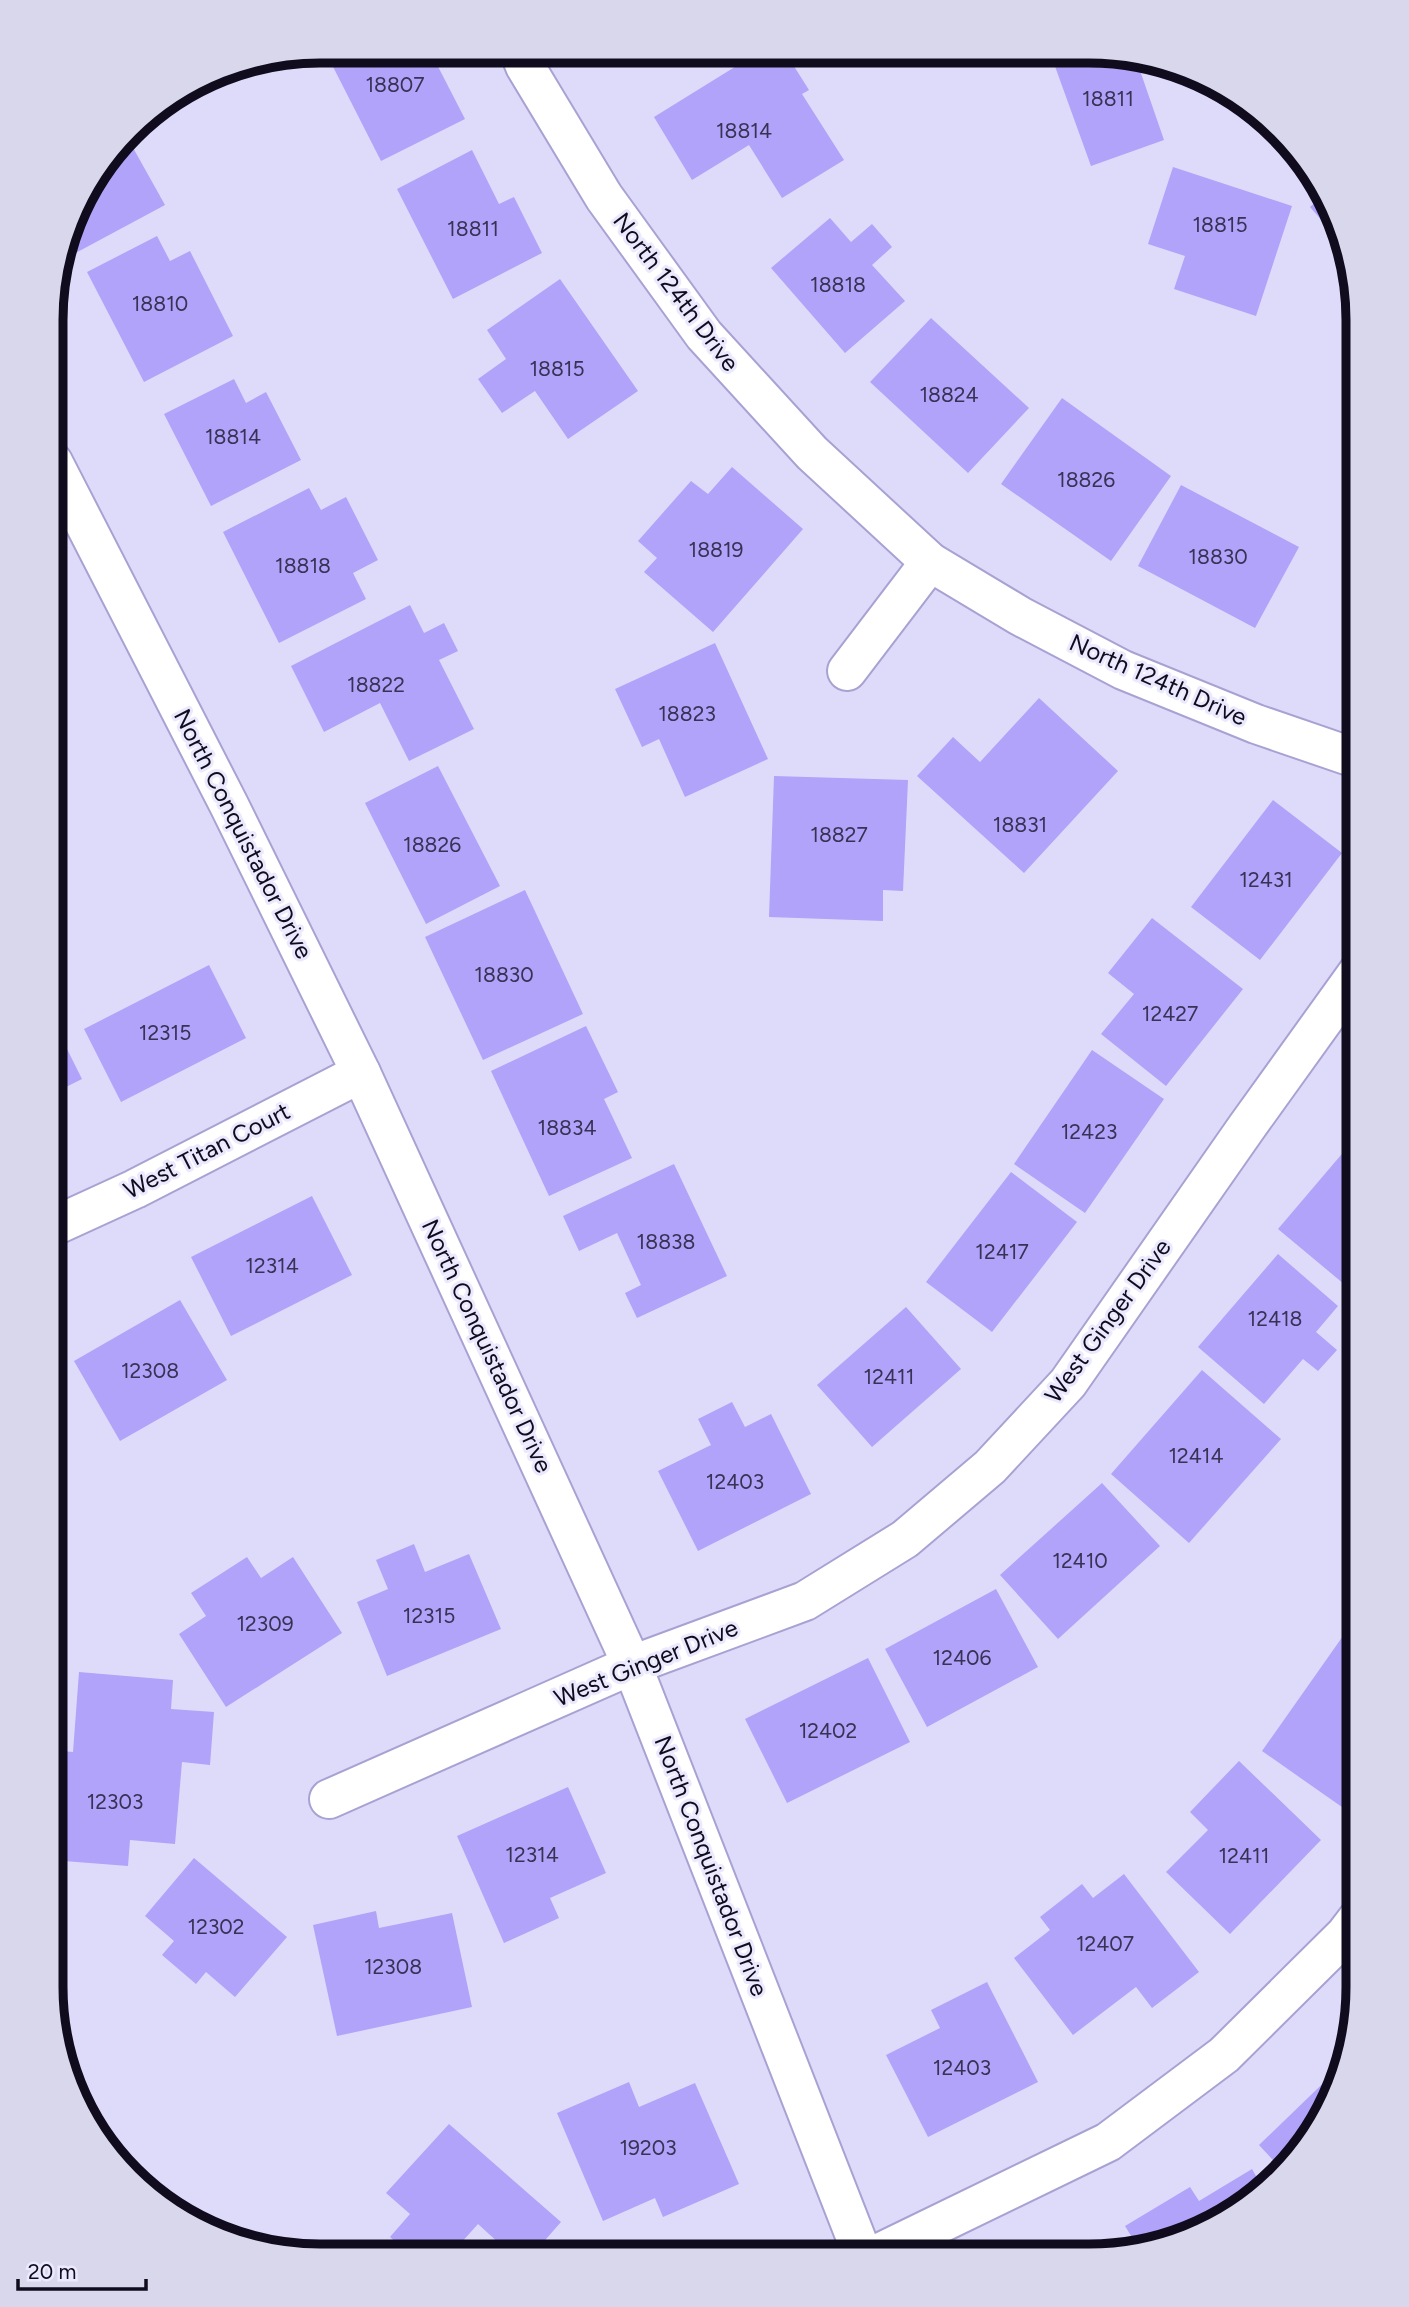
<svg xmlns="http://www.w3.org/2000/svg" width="1409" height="2307" font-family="Figtree,sans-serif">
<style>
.building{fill:#b0a3f9}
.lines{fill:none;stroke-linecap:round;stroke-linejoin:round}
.minor-casing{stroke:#a8a2d3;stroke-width:42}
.minor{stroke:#fff;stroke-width:38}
.labels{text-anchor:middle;stroke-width:6;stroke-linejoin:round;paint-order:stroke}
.number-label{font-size:21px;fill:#383255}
.street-label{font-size:24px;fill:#100c1e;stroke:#ebe9fe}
.rim{fill:none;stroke:#100c1e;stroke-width:9}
</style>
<rect width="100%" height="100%" fill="#dedbfa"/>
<g class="building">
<polygon points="325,51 430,51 465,119 381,161"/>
<polygon points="759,52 785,52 809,90 802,94 844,160 782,198 749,145 692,180 654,117"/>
<polygon points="1067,53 1125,53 1135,56 1164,140 1091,166 1052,58"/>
<polygon points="127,137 165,205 70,256 64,247 79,200"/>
<polygon points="472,150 499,204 514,197 542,253 453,299 397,189"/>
<polygon points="1173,167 1292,206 1256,316 1174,289 1185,256 1148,244"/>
<polygon points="1325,194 1338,217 1344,246 1310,207"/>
<polygon points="830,218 851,242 872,224 892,247 872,265 905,301 845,353 771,268"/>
<polygon points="157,236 170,261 190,251 233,336 144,382 87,272"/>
<polygon points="560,279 638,391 568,439 535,391 502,413 478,379 506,359 487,330"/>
<polygon points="931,318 1029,408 968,473 870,382"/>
<polygon points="234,379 246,403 266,392 301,460 211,506 164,414"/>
<polygon points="1062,398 1171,476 1111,561 1001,484"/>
<polygon points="732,467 803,529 713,632 644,572 657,558 638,541 691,481 708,494"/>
<polygon points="1181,485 1299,547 1255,628 1138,566"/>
<polygon points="309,488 321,510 346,497 378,560 353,573 366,599 279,643 223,532"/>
<polygon points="410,605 424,633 444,623 458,651 439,660 474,729 409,761 380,703 324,732 291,666"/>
<polygon points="715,643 768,759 685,797 659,739 642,747 615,689"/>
<polygon points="52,675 65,699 52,706"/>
<polygon points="1039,698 1118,771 1024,873 917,776 953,737 980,762"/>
<polygon points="438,766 500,886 426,924 365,803"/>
<polygon points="774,776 908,780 903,891 883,890 883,921 769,917"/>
<polygon points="1273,800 1342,853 1260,960 1191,907"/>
<polygon points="525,890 583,1014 483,1060 425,937"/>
<polygon points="1152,918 1243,989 1166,1086 1101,1034 1134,994 1108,973"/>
<polygon points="209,965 246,1038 121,1102 84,1029"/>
<polygon points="52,1019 82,1079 52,1094"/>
<polygon points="586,1026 618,1092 604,1099 632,1158 549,1196 491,1071"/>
<polygon points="1092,1050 1164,1099 1085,1213 1014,1164"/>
<polygon points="1358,1135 1358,1280 1350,1289 1278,1229"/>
<polygon points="674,1164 727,1276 637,1318 625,1293 641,1285 617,1233 579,1251 563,1216"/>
<polygon points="1011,1172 1077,1222 992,1332 926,1282"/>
<polygon points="312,1196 352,1275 231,1336 191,1257"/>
<polygon points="1278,1254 1338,1306 1316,1332 1337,1350 1318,1371 1303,1359 1264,1404 1198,1347"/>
<polygon points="180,1300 227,1380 120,1441 74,1361"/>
<polygon points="906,1307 961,1369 872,1447 817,1385"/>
<polygon points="1202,1370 1281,1439 1189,1543 1111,1474"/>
<polygon points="732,1402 745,1427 771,1414 811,1494 698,1551 658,1471 711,1445 698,1419"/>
<polygon points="1102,1483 1160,1546 1058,1639 1000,1575"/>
<polygon points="414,1544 425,1572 469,1554 501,1629 387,1676 357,1602 388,1589 376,1560"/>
<polygon points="247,1557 261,1578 293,1557 342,1633 226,1707 179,1634 206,1616 191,1593"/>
<polygon points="996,1589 1038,1667 927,1727 885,1649"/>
<polygon points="1343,1636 1358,1647 1358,1785 1342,1807 1262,1751"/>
<polygon points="868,1658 910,1742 787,1803 745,1719"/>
<polygon points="79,1672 173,1680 171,1709 214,1712 210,1765 182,1762 175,1844 130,1840 128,1866 51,1860 51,1750 73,1752"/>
<polygon points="1239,1761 1321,1840 1230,1934 1166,1872 1208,1830 1190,1812"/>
<polygon points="568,1787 606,1873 550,1898 559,1918 504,1943 457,1836"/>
<polygon points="194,1858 287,1937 235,1997 206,1972 196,1984 162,1955 174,1941 145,1916"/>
<polygon points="1124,1874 1199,1972 1152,2008 1136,1987 1073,2035 1014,1958 1050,1930 1040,1917 1082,1884 1093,1898"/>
<polygon points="376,1911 379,1928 452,1913 472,2007 337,2036 313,1925"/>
<polygon points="987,1982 1038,2082 928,2137 886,2055 940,2028 931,2010"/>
<polygon points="1344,2063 1338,2090 1303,2151 1283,2171 1259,2145"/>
<polygon points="629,2082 639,2107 695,2083 739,2184 663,2217 655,2198 603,2221 557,2113"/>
<polygon points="449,2124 561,2222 532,2255 512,2255 478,2224 451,2254 409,2254 390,2237 410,2214 386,2193"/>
<polygon points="1252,2169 1264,2190 1253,2201 1192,2236 1138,2247 1125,2226 1190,2187 1199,2201"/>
<polygon points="1103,2242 1109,2253 1075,2256"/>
</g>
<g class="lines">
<defs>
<g id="minor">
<polyline points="519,51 525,66 604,197 704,335 812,453 930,562 1020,616 1123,670 1256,724 1358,759"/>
<polyline points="53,462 229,805 361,1073 632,1665 863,2256"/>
<polyline points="847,671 930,562"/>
<polyline points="52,1227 135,1189 361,1073"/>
<polyline points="329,1799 632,1665 805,1601 905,1539 990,1467 1068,1383 1246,1128 1358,972"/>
<polyline points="873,2256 1108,2142 1224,2055 1345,1935 1358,1918"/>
</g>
</defs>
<use href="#minor" class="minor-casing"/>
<use href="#minor" class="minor"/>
</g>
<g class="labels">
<g class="number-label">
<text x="395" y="92">18807</text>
<text x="1108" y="106">18811</text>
<text x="744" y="138">18814</text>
<text x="1220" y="232">18815</text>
<text x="473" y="236">18811</text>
<text x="838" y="292">18818</text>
<text x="160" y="311">18810</text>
<text x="557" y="376">18815</text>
<text x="949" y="402">18824</text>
<text x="233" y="444">18814</text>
<text x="1086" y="487">18826</text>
<text x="716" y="557">18819</text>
<text x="1218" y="564">18830</text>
<text x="303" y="573">18818</text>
<text x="376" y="692">18822</text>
<text x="687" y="721">18823</text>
<text x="1020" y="832">18831</text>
<text x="839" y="842">18827</text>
<text x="432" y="852">18826</text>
<text x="1266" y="887">12431</text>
<text x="504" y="982">18830</text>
<text x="1170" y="1021">12427</text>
<text x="165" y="1040">12315</text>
<text x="567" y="1135">18834</text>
<text x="1089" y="1139">12423</text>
<text x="666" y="1249">18838</text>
<text x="1002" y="1259">12417</text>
<text x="272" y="1273">12314</text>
<text x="1275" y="1326">12418</text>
<text x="150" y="1378">12308</text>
<text x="889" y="1384">12411</text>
<text x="1196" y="1463">12414</text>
<text x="735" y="1489">12403</text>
<text x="1080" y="1568">12410</text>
<text x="429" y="1623">12315</text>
<text x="265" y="1631">12309</text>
<text x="962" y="1665">12406</text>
<text x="828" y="1738">12402</text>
<text x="115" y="1809">12303</text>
<text x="532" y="1862">12314</text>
<text x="1244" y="1863">12411</text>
<text x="216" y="1934">12302</text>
<text x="1105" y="1951">12407</text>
<text x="393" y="1974">12308</text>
<text x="962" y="2075">12403</text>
<text x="648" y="2155">19203</text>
</g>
<g class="street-label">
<text transform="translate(676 292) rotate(53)" y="8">North 124th Drive</text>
<text transform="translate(1158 680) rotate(24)" y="8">North 124th Drive</text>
<text transform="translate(243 834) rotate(63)" y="8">North Conquistador Drive</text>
<text transform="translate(207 1151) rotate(-27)" y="8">West Titan Court</text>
<text transform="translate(1108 1321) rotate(-54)" y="8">West Ginger Drive</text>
<text transform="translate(487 1346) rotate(65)" y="8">North Conquistador Drive</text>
<text transform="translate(646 1663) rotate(-22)" y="8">West Ginger Drive</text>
<text transform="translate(711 1866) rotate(69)" y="8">North Conquistador Drive</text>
</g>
</g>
<path d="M0 0H1409V2307H0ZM320 63H1089A257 257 0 0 1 1346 320V1987A257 257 0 0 1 1089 2244H320A257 257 0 0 1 63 1987V320A257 257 0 0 1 320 63Z" fill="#d9d7ec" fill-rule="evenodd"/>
<path class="rim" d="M320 63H1089A257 257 0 0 1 1346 320V1987A257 257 0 0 1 1089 2244H320A257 257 0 0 1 63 1987V320A257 257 0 0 1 320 63Z"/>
<path d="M18 2279v10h128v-10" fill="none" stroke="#100c1e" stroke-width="3.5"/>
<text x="28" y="2279" font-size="21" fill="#100c1e" stroke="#ebe9fe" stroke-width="5" paint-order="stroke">20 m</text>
</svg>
